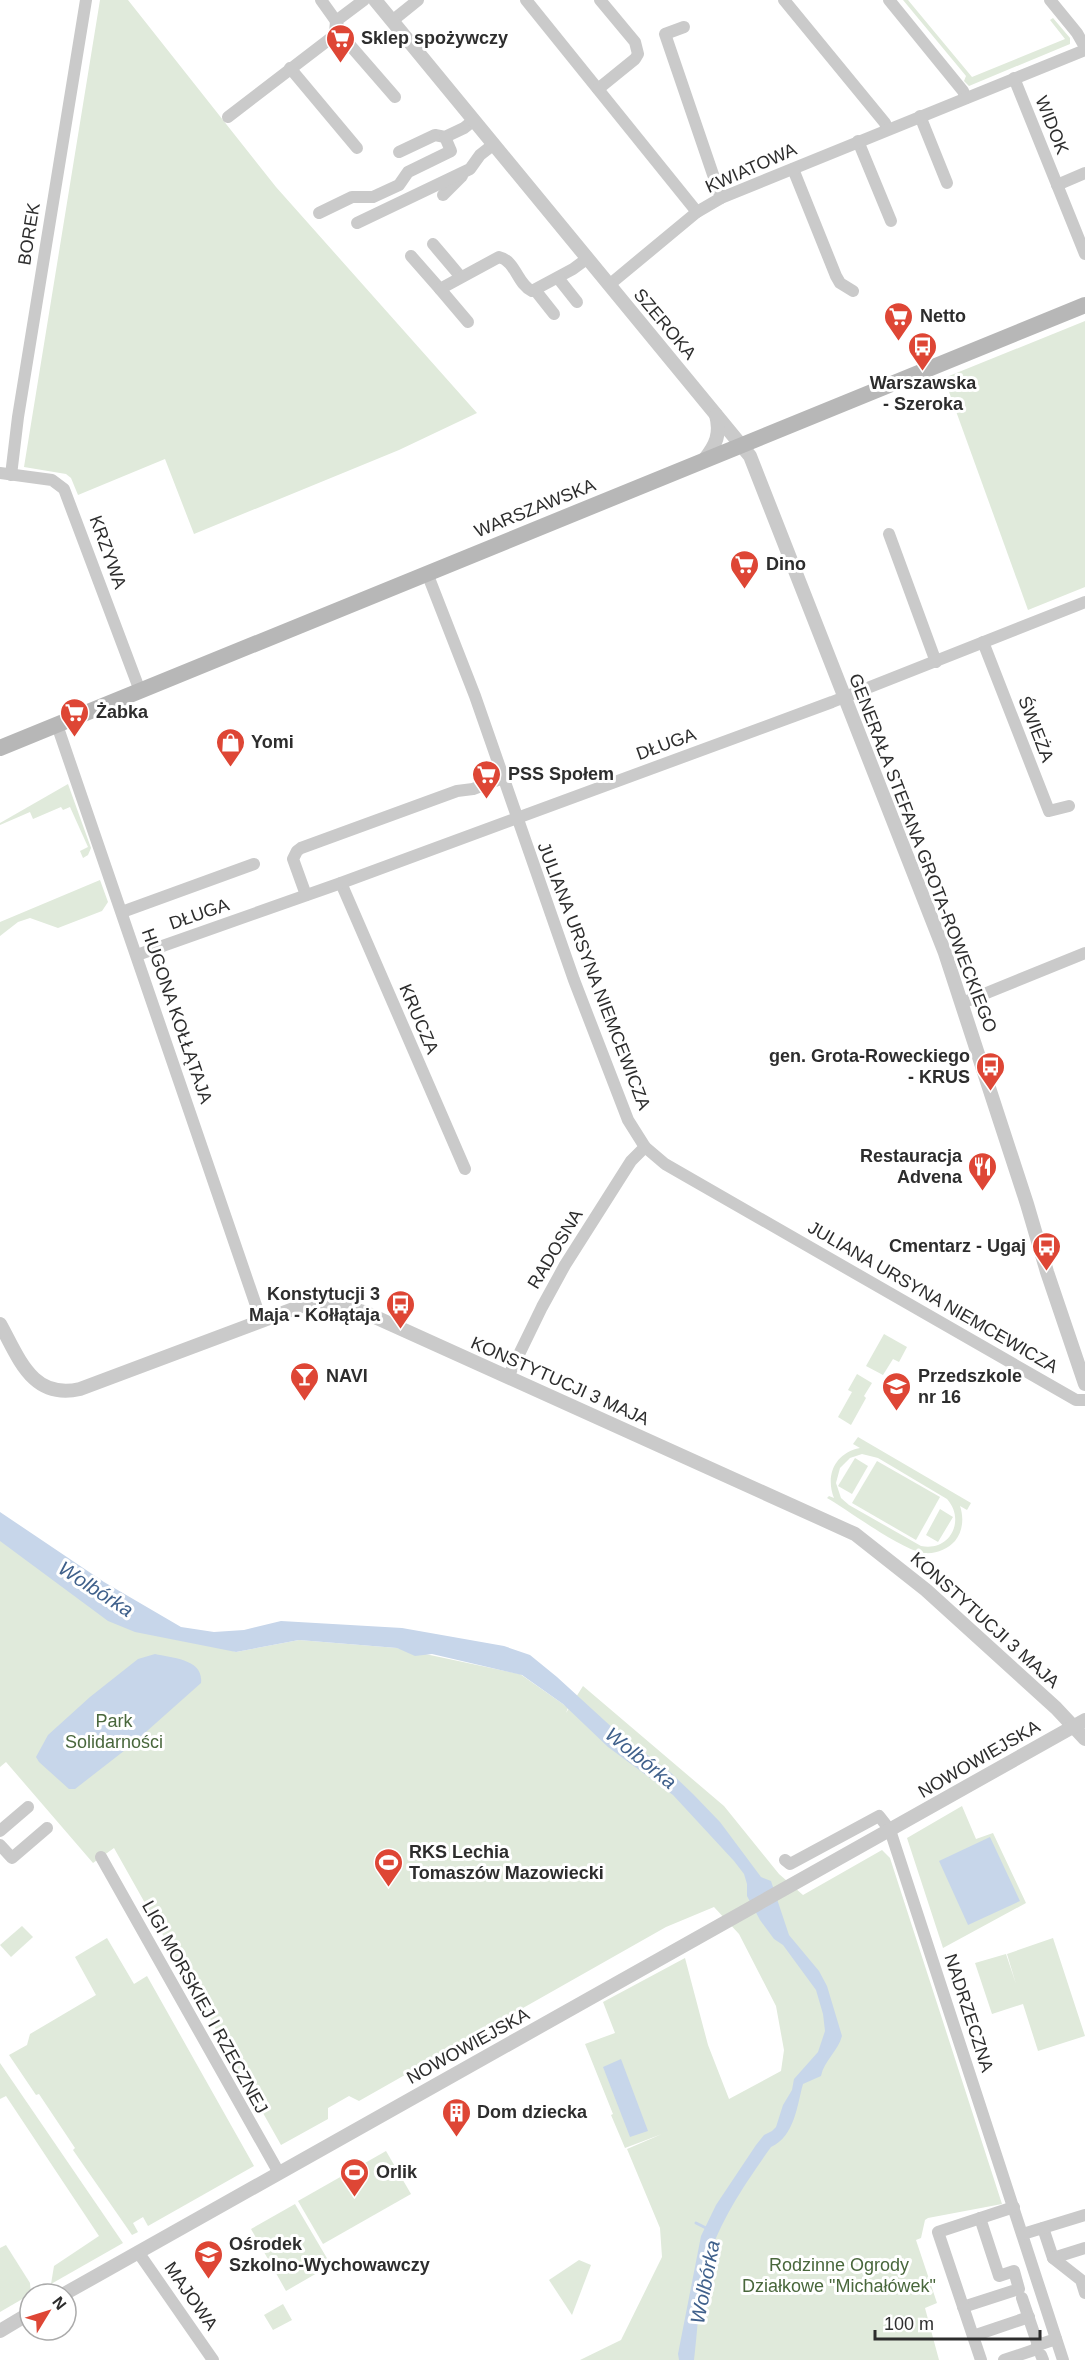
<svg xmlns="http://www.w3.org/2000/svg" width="1085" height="2360" font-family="Arial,sans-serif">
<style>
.green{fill:#e0eadb;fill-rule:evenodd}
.water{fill:#c7d6ea}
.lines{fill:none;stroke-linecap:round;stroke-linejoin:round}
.stream{stroke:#c7d6ea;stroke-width:3}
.minor{stroke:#cacaca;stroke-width:12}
.tertiary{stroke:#cacaca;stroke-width:14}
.secondary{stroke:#b7b7b7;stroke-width:16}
.labels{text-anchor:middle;stroke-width:6;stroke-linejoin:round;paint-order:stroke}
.poi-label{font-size:18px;font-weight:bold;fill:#2d2d2d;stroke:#fff;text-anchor:start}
.street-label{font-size:18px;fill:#2d2d2d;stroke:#fff}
.park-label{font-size:18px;fill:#49673c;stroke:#fff}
.water-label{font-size:20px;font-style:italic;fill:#3f608b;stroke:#fff}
</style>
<rect width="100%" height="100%" fill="#fff"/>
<g class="green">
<polygon points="100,0 128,0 276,187 477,413 399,450 194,534 165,459 78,495 71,478 66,474 24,467"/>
<polygon points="903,0 908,0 972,77 1065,39 1050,20 1053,18 1070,38 1070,44 969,86 964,81 966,76"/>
<polygon points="1085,321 1085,587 1028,610 944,378"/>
<polygon points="68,784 91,848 88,855 83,858 80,851 88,847 70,807 63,810 61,807 33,819 30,812 0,825 0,823"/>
<polygon points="100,880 108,902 102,911 58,928 30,918 18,922 0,936 0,922"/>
<polygon points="884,1334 907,1347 899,1362 893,1359 883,1375 866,1366"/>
<polygon points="857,1374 872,1383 864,1396 866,1398 851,1425 838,1417 852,1392 848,1390"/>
<path d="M 858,1437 L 971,1503 L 967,1510 L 960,1506 C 964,1518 963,1531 955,1541 C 948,1549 936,1554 925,1553 C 904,1552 848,1510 827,1498 L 829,1496 L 834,1498 C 825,1475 835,1453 860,1448 L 853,1444 ZM 862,1454 L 878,1458 L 947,1499 C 966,1520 950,1552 921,1546 L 849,1505 L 841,1498 L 836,1483 L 840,1468 L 850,1458 Z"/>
<polygon points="855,1458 868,1466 852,1494 838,1486"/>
<polygon points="877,1461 940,1497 916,1540 852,1503"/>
<polygon points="940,1509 953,1517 938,1542 926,1535"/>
<polygon points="0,1538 87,1603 236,1652 299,1640 397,1648 520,1674 563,1704 568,1708 566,1713 583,1686 724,1806 779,1874 803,1895 882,1850 890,1858 1002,2204 928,2218 925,2220 921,2238 916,2240 937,2303 925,2308 939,2360 580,2360 621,2340 662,2257 660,2228 627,2149 662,2134 625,2148 611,2115 613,2114 585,2044 615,2033 603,2002 685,1958 708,2045 729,2099 781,2071 784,2050 776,2006 739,1934 714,1907 666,1927 359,2101 349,2096 328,2108 328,2119 281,2145 114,1848 93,1863 6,1762 0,1767"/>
<polygon points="962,1806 976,1839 993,1833 1026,1903 943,1948 907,1838"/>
<polygon points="22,1926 33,1937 11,1957 0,1945"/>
<polygon points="107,1938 134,1984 147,1976 254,2166 148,2226 143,2217 133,2223 138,2232 132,2235 73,2150 75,2148 39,2094 36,2095 9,2055 27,2045 30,2034 96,1995 75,1957"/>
<polygon points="1053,1938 1085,2036 1038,2051 1023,2004 992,2014 975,1963 1006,1954 1016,1984 1007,1954"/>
<polygon points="0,2063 123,2243 51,2284 54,2266 99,2236 6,2096 0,2099"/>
<polygon points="386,2151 411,2194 323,2244 298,2201"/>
<polygon points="295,2204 331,2265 286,2291 251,2229"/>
<polygon points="6,2245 30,2283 31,2294 0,2312 0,2248"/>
<polygon points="579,2260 591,2265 572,2315 549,2280"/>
<polygon points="283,2304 292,2320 273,2330 264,2315"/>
</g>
<g class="water">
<path d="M 0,1512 L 104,1582 L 181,1627 L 214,1632 L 244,1630 L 281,1621 L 402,1628 L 504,1646 L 530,1655 L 557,1677 L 616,1731 L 671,1773 L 693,1794 L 720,1822 L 761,1877 L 771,1881 L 789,1935 L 819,1971 L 827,1986 L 842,2036 C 838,2051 824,2061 821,2076 L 803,2084 C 797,2105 795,2136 771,2147 C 747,2181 720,2220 708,2260 C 699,2291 698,2327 694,2360 L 679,2360 L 678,2354 L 701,2236 L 716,2205 L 756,2145 L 764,2135 L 772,2131 L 776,2127 L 783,2105 L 792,2090 L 794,2079 L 818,2052 L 825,2031 L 823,2014 L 816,1990 L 783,1945 L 774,1939 L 760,1920 L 747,1896 L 747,1884 L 744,1874 L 734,1861 L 673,1795 L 608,1747 L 563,1704 L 522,1675 L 432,1654 L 415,1656 L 397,1648 L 299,1640 L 236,1652 L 135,1632 L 108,1621 L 0,1541 Z"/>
<path d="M 155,1654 C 172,1658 204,1659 201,1683 L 129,1747 L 75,1789 L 69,1789 L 39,1762 L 36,1757 L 48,1735 L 90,1697 L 138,1659 Z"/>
<polygon points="990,1837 1020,1901 968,1925 939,1861"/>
<polygon points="621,2059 648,2131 630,2137 603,2067"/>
</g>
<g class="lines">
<polyline class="stream" points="696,2223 708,2229"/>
<g class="minor">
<polyline points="321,0 336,21 342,36 395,97"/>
<polyline points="526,0 697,212"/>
<polyline points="784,0 885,123 887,129"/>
<polyline points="889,0 963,91 966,98"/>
<polyline points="1050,0 1077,33 1085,47"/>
<polyline points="392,21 418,0"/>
<polyline points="684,27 665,34 721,198"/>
<polyline points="290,68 357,148"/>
<polyline points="1014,78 1085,254"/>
<polyline points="598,89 635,59 638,54 635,42 600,0"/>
<polyline points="920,116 947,183"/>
<polyline points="228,117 331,38 335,33 336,21 364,0"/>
<polyline points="858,141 891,221"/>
<polyline points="399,152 435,135 445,137 464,128 474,120"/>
<polyline points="793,169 836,276 840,283 853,291"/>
<polyline points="1057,185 1085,173"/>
<polyline points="443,195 462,176"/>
<polyline points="319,213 352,197 373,197 399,185 408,172 451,151 445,137"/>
<polyline points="357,223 470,169 480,155 494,144"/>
<polyline points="433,244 460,276"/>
<path d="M 411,256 L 440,289 L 499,257 C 516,261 517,284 532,291 L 573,269 L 588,258"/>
<polyline points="558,278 577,302"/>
<polyline points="609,285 697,212 721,198 1085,50"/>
<polyline points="440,289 468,322"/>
<polyline points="535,290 554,314"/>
<polyline points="0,473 52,480 64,489 140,691"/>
<polyline points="11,475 18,417 86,0"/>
<polyline points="889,534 936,662"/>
<polyline points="427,573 475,696 574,980 628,1120 645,1147 665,1164 1076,1400 1085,1400"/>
<polyline points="983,642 1049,811 1069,806"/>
<polyline points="57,725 261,1320"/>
<polyline points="341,883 465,1169"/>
<polyline points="306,895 293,859 297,851 301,848 457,791 473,789 503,778"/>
<polyline points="122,912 254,864"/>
<polyline points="137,955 341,883 832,702 1085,602"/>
<polyline points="962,1003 1085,953"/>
<polyline points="508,1377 542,1307 565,1265 631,1161 645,1147"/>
<polyline points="0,1831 28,1807"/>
<polyline points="0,1845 12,1858 47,1828"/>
<polyline points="101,1857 279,2173"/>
<polyline points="785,1860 790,1864 879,1816 890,1830 1063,2360"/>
<polyline points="1043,2228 1053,2258 1081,2280 1085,2293"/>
<polyline points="1023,2234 1085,2215"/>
<polyline points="138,2252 213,2360"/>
<polyline points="1053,2258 1085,2248"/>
<polyline points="1022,2298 1038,2345"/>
<polyline points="963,2307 1019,2289 1014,2271 999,2276 980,2218"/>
<polyline points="973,2336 1029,2317"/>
<polyline points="1041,2355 1043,2360"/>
<polyline points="981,2360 938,2232 1014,2207"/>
<polyline points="1004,2360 1034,2350 1038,2345 1056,2339"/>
</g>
<g class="tertiary">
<polyline points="375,0 750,456 945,953 1027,1204 1047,1272 1085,1384"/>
<path d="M 704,460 C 716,445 721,434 716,415"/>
<path d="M 0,1324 C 19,1358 32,1400 80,1389 L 304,1305 L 329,1303 L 364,1312 L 855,1534 L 926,1590 L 1056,1708 L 1085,1739"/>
<polyline points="64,2294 1085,1720"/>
<polyline points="0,2331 30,2313"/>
</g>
<polyline class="secondary" points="0,748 1085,305"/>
</g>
<defs>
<symbol id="supermarket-pin" viewBox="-11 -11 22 30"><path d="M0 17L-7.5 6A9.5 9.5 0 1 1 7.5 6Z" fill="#de4635" stroke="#fff"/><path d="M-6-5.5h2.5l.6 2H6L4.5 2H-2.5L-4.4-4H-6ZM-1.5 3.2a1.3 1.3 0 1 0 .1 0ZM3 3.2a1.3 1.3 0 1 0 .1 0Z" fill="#fff"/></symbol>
<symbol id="bus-pin" viewBox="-11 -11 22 30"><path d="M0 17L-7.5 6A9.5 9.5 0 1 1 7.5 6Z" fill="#de4635" stroke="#fff"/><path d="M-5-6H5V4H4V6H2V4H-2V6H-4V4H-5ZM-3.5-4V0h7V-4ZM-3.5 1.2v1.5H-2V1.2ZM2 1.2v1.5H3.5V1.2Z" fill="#fff"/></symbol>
<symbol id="shop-pin" viewBox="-11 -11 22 30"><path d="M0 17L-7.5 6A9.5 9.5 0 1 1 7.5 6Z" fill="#de4635" stroke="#fff"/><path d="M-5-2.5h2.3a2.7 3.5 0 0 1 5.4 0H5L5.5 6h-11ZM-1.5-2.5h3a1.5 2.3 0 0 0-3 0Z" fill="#fff"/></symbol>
<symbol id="restaurant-pin" viewBox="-11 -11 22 30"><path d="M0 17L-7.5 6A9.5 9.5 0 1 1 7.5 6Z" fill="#de4635" stroke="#fff"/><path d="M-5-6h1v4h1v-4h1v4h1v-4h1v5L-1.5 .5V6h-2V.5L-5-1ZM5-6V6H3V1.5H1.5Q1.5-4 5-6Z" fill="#fff"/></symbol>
<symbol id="bar-pin" viewBox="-11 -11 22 30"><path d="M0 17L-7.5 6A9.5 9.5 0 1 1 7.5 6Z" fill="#de4635" stroke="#fff"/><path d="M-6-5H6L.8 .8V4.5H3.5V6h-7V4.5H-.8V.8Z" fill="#fff"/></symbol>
<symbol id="school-pin" viewBox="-11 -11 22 30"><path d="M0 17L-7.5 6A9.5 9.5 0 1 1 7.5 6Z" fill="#de4635" stroke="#fff"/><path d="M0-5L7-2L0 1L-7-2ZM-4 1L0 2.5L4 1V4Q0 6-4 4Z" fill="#fff"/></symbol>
<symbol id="stadium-pin" viewBox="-11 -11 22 30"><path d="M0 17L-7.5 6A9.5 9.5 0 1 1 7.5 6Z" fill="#de4635" stroke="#fff"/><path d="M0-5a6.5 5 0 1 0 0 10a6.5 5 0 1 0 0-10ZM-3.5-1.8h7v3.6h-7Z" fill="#fff"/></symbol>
<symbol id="building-pin" viewBox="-11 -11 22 30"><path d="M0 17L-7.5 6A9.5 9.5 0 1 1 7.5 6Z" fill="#de4635" stroke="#fff"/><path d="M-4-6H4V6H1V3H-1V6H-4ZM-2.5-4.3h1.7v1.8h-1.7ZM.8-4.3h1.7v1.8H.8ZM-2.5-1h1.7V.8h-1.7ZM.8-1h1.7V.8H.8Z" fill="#fff"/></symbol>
</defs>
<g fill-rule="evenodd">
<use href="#supermarket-pin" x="324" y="22" width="33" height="45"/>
<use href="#supermarket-pin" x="882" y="300" width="33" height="45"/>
<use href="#bus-pin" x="906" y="330" width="33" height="45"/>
<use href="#supermarket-pin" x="728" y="548" width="33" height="45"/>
<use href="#supermarket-pin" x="58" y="696" width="33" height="45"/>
<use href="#shop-pin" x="214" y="726" width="33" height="45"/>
<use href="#supermarket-pin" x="470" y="758" width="33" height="45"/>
<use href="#bus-pin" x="974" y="1050" width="33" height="45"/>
<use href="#restaurant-pin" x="966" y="1150" width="33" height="45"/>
<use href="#bus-pin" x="1030" y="1230" width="33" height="45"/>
<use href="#bus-pin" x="384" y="1288" width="33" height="45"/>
<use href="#bar-pin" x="288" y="1360" width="33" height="45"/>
<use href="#school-pin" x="880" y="1370" width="33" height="45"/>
<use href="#stadium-pin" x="372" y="1846" width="33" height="45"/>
<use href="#building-pin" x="440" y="2096" width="33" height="45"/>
<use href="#stadium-pin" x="338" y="2156" width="33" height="45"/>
<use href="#school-pin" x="192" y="2238" width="33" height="45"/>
</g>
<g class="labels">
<g class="poi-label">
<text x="361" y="44">Sklep spożywczy</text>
<text x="920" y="322">Netto</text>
<text x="923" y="389" text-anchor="middle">Warszawska<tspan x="923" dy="21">- Szeroka</tspan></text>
<text x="766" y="570">Dino</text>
<text x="96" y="718">Żabka</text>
<text x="251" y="748">Yomi</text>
<text x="508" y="780">PSS Społem</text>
<text x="970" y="1062" text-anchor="end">gen. Grota-Roweckiego<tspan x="970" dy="21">- KRUS</tspan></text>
<text x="962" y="1162" text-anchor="end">Restauracja<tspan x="962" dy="21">Advena</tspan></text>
<text x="1026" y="1252" text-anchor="end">Cmentarz - Ugaj</text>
<text x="380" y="1300" text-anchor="end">Konstytucji 3<tspan x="380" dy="21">Maja - Kołłątaja</tspan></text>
<text x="326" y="1382">NAVI</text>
<text x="918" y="1382">Przedszkole<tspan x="918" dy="21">nr 16</tspan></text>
<text x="409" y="1858">RKS Lechia<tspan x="409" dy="21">Tomaszów Mazowiecki</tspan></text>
<text x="477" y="2118">Dom dziecka</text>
<text x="376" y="2178">Orlik</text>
<text x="229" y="2250">Ośrodek<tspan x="229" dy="21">Szkolno-Wychowawczy</tspan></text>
</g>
<g class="street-label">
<text transform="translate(1052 125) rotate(68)" y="6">WIDOK</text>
<text transform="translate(751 168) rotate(-24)" y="6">KWIATOWA</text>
<text transform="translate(29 234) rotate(-81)" y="6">BOREK</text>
<text transform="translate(665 324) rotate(50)" y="6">SZEROKA</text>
<text transform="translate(535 508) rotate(-22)" y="6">WARSZAWSKA</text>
<text transform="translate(108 552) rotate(70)" y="6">KRZYWA</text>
<text transform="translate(1036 729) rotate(69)" y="6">ŚWIEŻA</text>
<text transform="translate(666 744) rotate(-20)" y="6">DŁUGA</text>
<text transform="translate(923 853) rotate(69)" y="6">GENERAŁA STEFANA GROTA-ROWECKIEGO</text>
<text transform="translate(199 914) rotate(-19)" y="6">DŁUGA</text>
<text transform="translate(594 976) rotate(69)" y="6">JULIANA URSYNA NIEMCEWICZA</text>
<text transform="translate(177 1016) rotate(71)" y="6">HUGONA KOŁŁĄTAJA</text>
<text transform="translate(419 1019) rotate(67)" y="6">KRUCZA</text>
<text transform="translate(555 1249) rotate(-59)" y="6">RADOSNA</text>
<text transform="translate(933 1297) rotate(30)" y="6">JULIANA URSYNA NIEMCEWICZA</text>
<text transform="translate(560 1381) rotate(24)" y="6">KONSTYTUCJI 3 MAJA</text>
<text transform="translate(985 1620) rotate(42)" y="6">KONSTYTUCJI 3 MAJA</text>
<text transform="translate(979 1759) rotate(-30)" y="6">NOWOWIEJSKA</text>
<text transform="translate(205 2007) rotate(61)" y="6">LIGI MORSKIEJ I RZECZNEJ</text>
<text transform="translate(969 2013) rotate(72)" y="6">NADRZECZNA</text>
<text transform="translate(468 2046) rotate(-29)" y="6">NOWOWIEJSKA</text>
<text transform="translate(191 2296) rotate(55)" y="6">MAJOWA</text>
</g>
<g class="park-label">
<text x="114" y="1727">Park<tspan x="114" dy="21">Solidarności</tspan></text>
<text x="839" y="2271">Rodzinne Ogrody<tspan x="839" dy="21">Działkowe "Michałówek"</tspan></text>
</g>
<g class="water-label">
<text transform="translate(96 1589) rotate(33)" y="7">Wolbórka</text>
<text transform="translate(641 1758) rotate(39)" y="7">Wolbórka</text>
<text transform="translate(705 2282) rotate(-79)" y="7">Wolbórka</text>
</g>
</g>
<g transform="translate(48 2312) rotate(52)"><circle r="28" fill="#ffffff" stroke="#ababab" stroke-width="1.5"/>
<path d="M0-4.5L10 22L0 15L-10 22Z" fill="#de4635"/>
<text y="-9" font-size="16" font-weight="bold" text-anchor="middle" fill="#2d2d2d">N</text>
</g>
<path d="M875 2330v9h165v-9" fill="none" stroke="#2d2d2d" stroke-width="3"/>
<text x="884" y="2330" font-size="18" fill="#2d2d2d" stroke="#ffffff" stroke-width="4.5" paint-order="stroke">100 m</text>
</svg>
